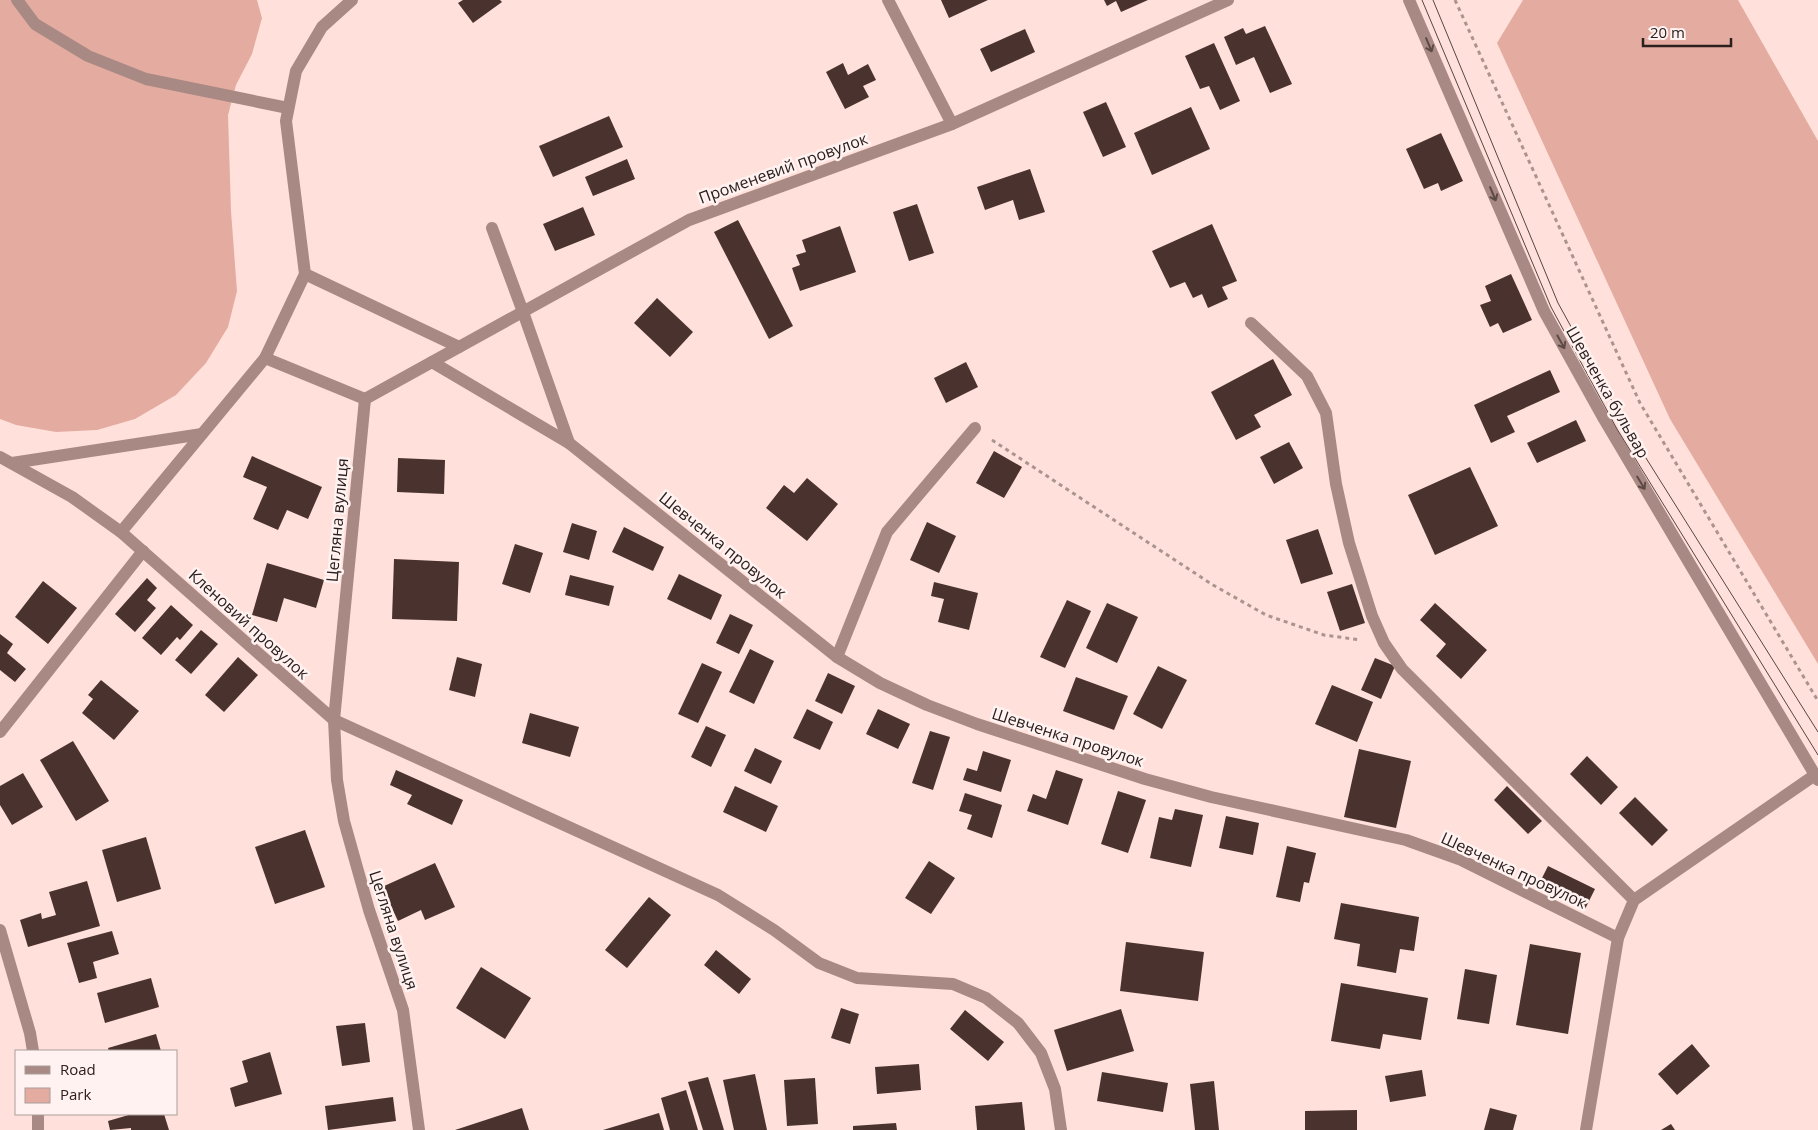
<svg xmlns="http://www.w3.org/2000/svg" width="1818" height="1130" font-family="'Open Sans',sans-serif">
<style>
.green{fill:#e4aca1}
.building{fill:#4a332e}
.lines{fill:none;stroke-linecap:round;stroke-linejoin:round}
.path{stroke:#ab9490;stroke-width:3;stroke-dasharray:4 4;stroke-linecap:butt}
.lane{stroke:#a98983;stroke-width:12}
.street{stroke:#a98983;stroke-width:12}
.tram{stroke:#554643;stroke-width:1}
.oneway{stroke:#5d4a46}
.labels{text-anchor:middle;stroke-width:5;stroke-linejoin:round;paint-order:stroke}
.street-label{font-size:16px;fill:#2b201e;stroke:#fff2f0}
</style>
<rect width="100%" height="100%" fill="#ffe0da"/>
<g class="green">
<polygon points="0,0 257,0 262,18 252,54 236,85 228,115 231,211 237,291 228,327 206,363 176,395 135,419 97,430 56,432 16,425 0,419"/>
<polygon points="1523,0 1738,0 1818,141 1818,664 1670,419 1497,43"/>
</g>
<g class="building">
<polygon points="463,0 500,0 502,2 473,23 458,3"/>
<polygon points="941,0 988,0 949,18"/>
<polygon points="1104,0 1148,0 1121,12 1116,1 1107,6"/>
<polygon points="1265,26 1292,84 1270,93 1254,57 1236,65 1224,37 1243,28 1246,34"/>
<polygon points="1025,29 1035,52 991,72 980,49"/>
<polygon points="1214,43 1240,101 1220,110 1209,86 1200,89 1185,56"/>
<polygon points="843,63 848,75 868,64 876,80 863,86 869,97 845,109 826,72"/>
<polygon points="1106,102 1126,147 1103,157 1083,112"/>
<polygon points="1191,107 1210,149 1152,175 1134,133"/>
<polygon points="609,116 623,147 553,177 539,146"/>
<polygon points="1441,133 1463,181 1441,191 1438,183 1424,189 1406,149"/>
<polygon points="627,159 635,179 593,196 585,177"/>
<polygon points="1030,169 1045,212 1019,220 1013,200 985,210 977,187"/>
<polygon points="917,204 934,253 909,261 893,212"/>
<polygon points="583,207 595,235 555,251 543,224"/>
<polygon points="738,220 793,326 769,339 714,232"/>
<polygon points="1212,224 1237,281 1222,287 1228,299 1208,308 1202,294 1193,298 1185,282 1170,288 1152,251"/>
<polygon points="840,226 856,272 800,291 792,268 800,265 796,255 806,252 802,240"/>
<polygon points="1511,274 1532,320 1503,333 1498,323 1490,327 1480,305 1491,301 1485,286"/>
<polygon points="657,298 693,332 670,357 634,323"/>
<polygon points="1273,359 1292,395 1254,415 1261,427 1236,440 1211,392"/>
<polygon points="966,362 978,387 946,403 934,378"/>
<polygon points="1550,370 1560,392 1507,416 1515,432 1491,443 1474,405"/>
<polygon points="1576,420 1586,441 1537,463 1527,443"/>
<polygon points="1289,442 1303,468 1274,484 1260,457"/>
<polygon points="994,451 1022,467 1004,498 976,483"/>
<polygon points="252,456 322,487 308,519 287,510 278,530 253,519 267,487 243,477"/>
<polygon points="398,458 445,460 444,494 397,492"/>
<polygon points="1470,467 1498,526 1435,555 1408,495"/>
<polygon points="807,478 838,504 807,541 766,508 784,485 794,493"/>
<polygon points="927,522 956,536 939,573 910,560"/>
<polygon points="572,523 597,531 589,560 563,552"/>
<polygon points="624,527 664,547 653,571 612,552"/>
<polygon points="1318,529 1333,574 1301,584 1286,540"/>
<polygon points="515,544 543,553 530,593 502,584"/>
<polygon points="394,559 459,562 457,621 392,619"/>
<polygon points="267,563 324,580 316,608 284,598 277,622 252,615"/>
<polygon points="679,574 722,595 711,620 667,599"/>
<polygon points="570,575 614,586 609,606 565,595"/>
<polygon points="147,578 157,588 147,600 156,608 135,632 115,614"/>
<polygon points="43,581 77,608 48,644 15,617"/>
<polygon points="934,582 978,593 969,630 938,622 944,599 931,596"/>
<polygon points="1352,584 1365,623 1340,631 1327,592"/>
<polygon points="1067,600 1091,611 1065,668 1040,657"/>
<polygon points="1107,603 1138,617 1117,663 1086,648"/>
<polygon points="1435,603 1487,650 1461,679 1436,656 1446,644 1420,620"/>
<polygon points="171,605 193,625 180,640 177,637 161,655 142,638"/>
<polygon points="730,614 753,625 739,654 716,643"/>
<polygon points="201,630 218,644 191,674 175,660"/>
<polygon points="0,634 13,644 7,653 26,669 15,682 0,670"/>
<polygon points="750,649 774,661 754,704 729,692"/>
<polygon points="238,657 258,675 224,712 205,695"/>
<polygon points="457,657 482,664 475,697 449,690"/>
<polygon points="1375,658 1395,666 1381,699 1361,690"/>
<polygon points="702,663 722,672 698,723 678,714"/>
<polygon points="1158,666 1187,680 1162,729 1133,714"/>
<polygon points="828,673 855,686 842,714 815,701"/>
<polygon points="1076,677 1128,696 1114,730 1063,711"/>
<polygon points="101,680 139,711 114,740 82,713 93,699 88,695"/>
<polygon points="1332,685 1373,702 1357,742 1315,724"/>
<polygon points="807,709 833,722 820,750 793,738"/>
<polygon points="878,709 910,724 898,749 866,734"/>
<polygon points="530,713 579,727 570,757 522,743"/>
<polygon points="706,726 726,735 711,767 691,757"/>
<polygon points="930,731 950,737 933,790 912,783"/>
<polygon points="73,741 109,801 76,821 40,760"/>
<polygon points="755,748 782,761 771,784 744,771"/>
<polygon points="1359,749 1411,761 1396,828 1344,817"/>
<polygon points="983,751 1011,760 1001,792 963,780 967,768 977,771"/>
<polygon points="1587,756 1618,787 1601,805 1570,774"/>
<polygon points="396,770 463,800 452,825 407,804 412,795 390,785"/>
<polygon points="1056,770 1083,779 1068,825 1027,811 1033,794 1046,799"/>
<polygon points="23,773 43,807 12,825 0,805 0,786"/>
<polygon points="735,786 778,806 766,832 723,812"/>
<polygon points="1507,786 1542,821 1528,834 1494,800"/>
<polygon points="1118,791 1146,800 1128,853 1101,844"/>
<polygon points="965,793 1002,805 992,838 967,829 972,815 959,811"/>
<polygon points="1635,797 1668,830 1652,846 1619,813"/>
<polygon points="1175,809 1203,815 1191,867 1150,858 1159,817 1172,820"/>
<polygon points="1226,816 1259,823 1253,855 1219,848"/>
<polygon points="305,830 325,887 275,904 255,847"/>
<polygon points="146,837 161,889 117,902 102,850"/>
<polygon points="1287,846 1316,853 1309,883 1304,882 1300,902 1276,897"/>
<polygon points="929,861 955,878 931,914 905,898"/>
<polygon points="435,863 455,907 425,920 421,910 398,921 382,887"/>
<polygon points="1548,866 1595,889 1585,909 1538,886"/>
<polygon points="87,881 100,926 28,947 20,920 41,913 42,919 56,915 49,892"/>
<polygon points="649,897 671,915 627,968 605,950"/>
<polygon points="1341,903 1419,917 1414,951 1400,949 1396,973 1357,966 1360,944 1334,939"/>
<polygon points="112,931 119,954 93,962 97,978 79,983 67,943"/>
<polygon points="1126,942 1204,952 1198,1001 1120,991"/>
<polygon points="1530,944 1581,953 1568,1034 1516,1025"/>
<polygon points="716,950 751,979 739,994 704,965"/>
<polygon points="481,967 531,998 505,1039 456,1008"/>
<polygon points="1465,969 1497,975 1489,1024 1457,1019"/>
<polygon points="151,978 159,1007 105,1023 97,993"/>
<polygon points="1341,983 1428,998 1421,1040 1383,1034 1380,1049 1331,1041"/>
<polygon points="841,1008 859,1014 850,1044 831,1038"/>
<polygon points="1121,1009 1134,1051 1067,1071 1054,1030"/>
<polygon points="965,1010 1004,1042 988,1061 950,1029"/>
<polygon points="365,1023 370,1062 342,1066 336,1026"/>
<polygon points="156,1034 161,1051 109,1051 108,1048"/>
<polygon points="1692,1044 1710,1066 1677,1095 1658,1074"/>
<polygon points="270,1052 282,1094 235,1107 230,1088 248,1082 242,1061"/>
<polygon points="919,1064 921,1090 877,1094 875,1067"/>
<polygon points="1422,1070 1426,1096 1390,1102 1385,1076"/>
<polygon points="1102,1072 1168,1083 1163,1112 1097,1101"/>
<polygon points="755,1074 767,1130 734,1130 723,1080"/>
<polygon points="708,1077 724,1130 703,1130 688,1082"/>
<polygon points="815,1078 818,1124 787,1126 784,1080"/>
<polygon points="1214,1081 1219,1130 1195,1130 1190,1084"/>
<polygon points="686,1090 698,1130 670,1130 661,1098"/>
<polygon points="393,1097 396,1121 328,1130 325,1106"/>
<polygon points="1022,1102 1025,1130 977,1130 975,1106"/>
<polygon points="522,1108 529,1130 455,1130"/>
<polygon points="1490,1108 1517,1115 1513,1130 1484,1130"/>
<polygon points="1357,1110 1357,1130 1305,1130 1305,1111"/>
<polygon points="659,1113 664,1130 603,1130"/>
<polygon points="132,1114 164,1114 169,1130 131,1130 131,1128 110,1130 108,1121"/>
<polygon points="896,1123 897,1130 853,1130 853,1126"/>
<polygon points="1671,1124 1675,1130 1661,1130"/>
</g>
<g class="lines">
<g class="path">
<polyline points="1455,0 1640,403 1818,701"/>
<polyline points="992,440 1213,585 1266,615 1324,635 1361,640"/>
</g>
<g class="lane">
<polyline points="17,0 35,24 88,56 146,79 288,108"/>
<polyline points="492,228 523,312"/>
<polyline points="1251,323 1307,376 1326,413 1336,484 1349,543 1372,616 1384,643 1402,669 1634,900"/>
<polyline points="837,657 887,532 975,428"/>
</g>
<g class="street">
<polyline points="888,0 952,124"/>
<polyline points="1409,0 1544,311 1604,419 1818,780"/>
<polyline points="305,274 459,347"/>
<polyline points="523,312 569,443"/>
<polyline points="265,358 365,399"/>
<polyline points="432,362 569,443 837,657 880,683 927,705 977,724 1145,779 1211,797 1406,840 1459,859 1618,938"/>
<polyline points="365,399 689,220 952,124 1228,0"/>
<polyline points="365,399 334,720 337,780 344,821 369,910 403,1010 419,1130"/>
<polyline points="0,457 72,497 121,532 334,720 718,895 774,930 819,963 857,978 953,984 986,998 1018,1023 1041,1053 1055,1089 1061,1130"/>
<polyline points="12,463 202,434"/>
<polyline points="121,532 265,358 305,274 286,121 296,71 322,27 352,0"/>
<polyline points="0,732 143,551"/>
<polyline points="0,930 30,1033 33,1051"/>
<polyline points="38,1130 38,1114"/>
<polyline points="1586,1130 1618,938 1634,900 1815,775"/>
</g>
<g class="tram">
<polyline points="1422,0 1551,307 1617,429 1818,755"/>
<polyline points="1433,0 1558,303 1624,423 1818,732"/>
</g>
</g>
<defs><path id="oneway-shaft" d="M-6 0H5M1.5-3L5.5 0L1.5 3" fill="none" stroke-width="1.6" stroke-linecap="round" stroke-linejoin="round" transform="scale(1.25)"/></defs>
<g class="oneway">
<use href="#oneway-shaft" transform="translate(1429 45) rotate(67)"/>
<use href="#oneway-shaft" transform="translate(1493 194) rotate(67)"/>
<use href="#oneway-shaft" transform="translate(1561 342) rotate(61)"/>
<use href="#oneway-shaft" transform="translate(1641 483) rotate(59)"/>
</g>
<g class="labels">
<g class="street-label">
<text transform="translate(783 168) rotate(-20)" y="6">Променевий провулок</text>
<text transform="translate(1608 392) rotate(60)" y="6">Шевченка бульвар</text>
<text transform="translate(337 520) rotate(-85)" y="6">Цегляна вулиця</text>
<text transform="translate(723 545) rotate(39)" y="6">Шевченка провулок</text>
<text transform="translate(249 624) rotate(42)" y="6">Кленовий провулок</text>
<text transform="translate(1068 737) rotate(18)" y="6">Шевченка провулок</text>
<text transform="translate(1514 870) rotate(25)" y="6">Шевченка провулок</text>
<text transform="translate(394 930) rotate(72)" y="6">Цегляна вулиця</text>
</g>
</g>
<rect x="15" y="1050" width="162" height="65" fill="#fff2f0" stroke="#aa9e9c"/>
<rect x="25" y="1066" width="25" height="8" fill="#a98983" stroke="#aa9e9c"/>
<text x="60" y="1075" font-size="15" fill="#2b201e">Road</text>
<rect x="25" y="1088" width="25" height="15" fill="#e4aca1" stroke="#aa9e9c"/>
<text x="60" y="1100" font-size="15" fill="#2b201e">Park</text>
<path d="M1643 38v8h88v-8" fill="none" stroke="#2b201e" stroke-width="2.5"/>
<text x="1650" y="38" font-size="15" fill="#2b201e" stroke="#fff2f0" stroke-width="4" paint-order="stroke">20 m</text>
</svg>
